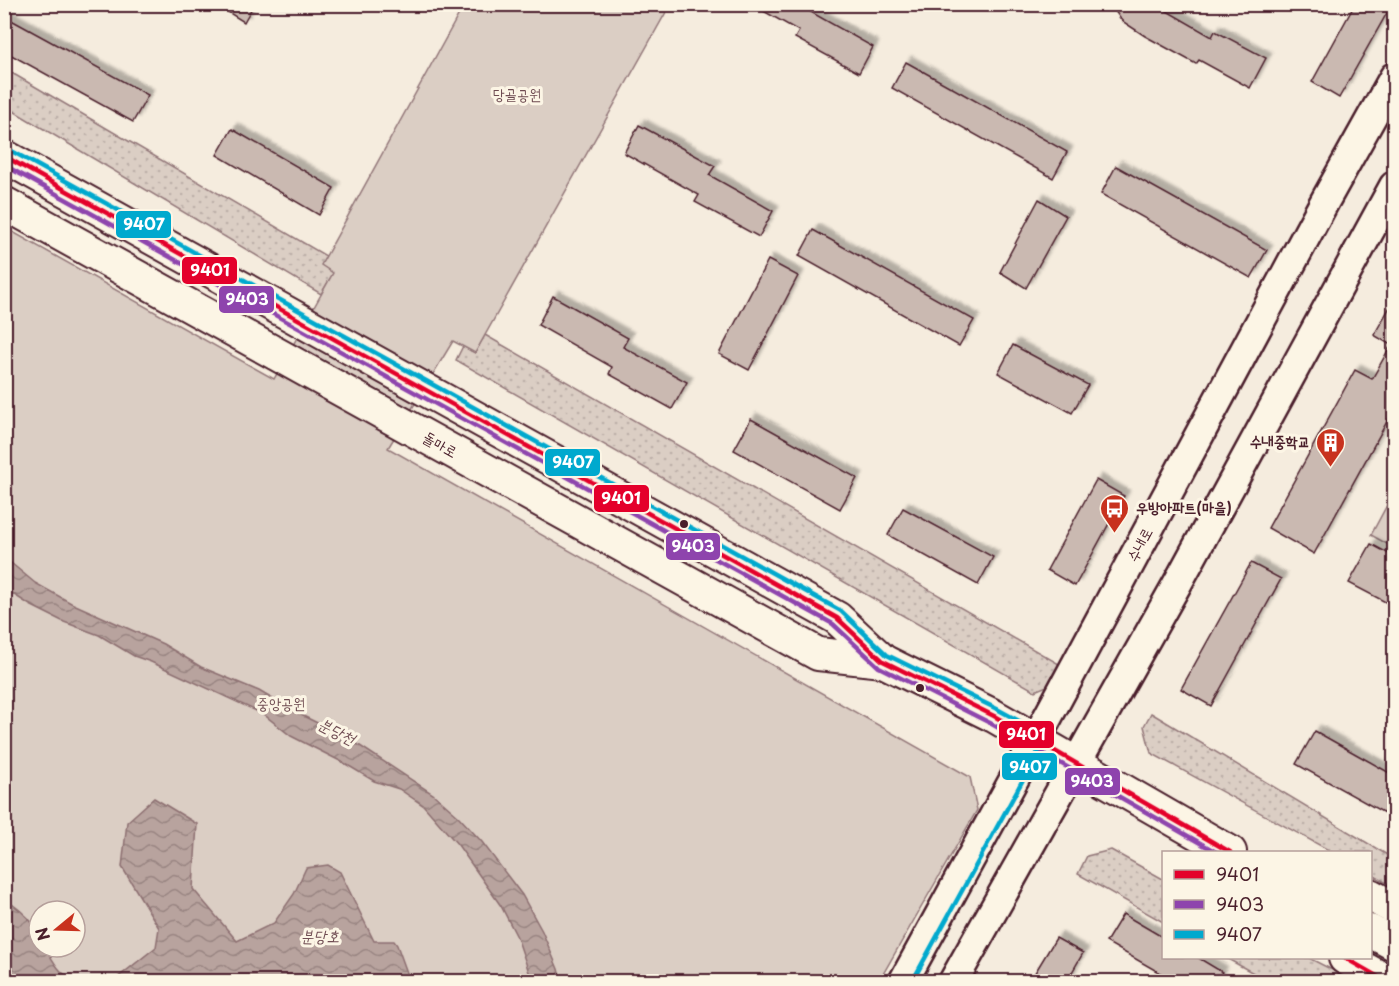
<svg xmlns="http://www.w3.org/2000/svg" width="1399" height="986" font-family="'Playpen Sans','Poor Story',sans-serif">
<defs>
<pattern id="grass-dots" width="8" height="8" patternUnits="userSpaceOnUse" patternTransform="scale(1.5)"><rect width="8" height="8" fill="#dbcec4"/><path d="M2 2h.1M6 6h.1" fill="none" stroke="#bdb0a9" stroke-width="1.8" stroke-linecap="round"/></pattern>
<pattern id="water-waves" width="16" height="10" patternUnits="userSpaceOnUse" patternTransform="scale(1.5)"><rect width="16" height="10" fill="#b8a39e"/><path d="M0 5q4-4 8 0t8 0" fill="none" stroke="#988481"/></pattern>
<filter id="shadow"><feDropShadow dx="5.5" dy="-5.5" stdDeviation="1.5" flood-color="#0004"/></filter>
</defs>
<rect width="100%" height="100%" fill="#f5ecde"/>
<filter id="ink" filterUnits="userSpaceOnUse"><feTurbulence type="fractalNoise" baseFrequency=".0167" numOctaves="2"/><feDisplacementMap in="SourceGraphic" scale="12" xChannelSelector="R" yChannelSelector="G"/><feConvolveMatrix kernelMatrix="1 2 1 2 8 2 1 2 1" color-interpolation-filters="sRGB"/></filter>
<g filter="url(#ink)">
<!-- grass -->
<g fill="url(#grass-dots)" stroke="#927678" stroke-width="1.5">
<polygon points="5,69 326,256 322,265 334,272 321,294 5,106"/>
<polygon points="485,335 1059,664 1047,686 1035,691 456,360 463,346 475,353"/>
<polygon points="1151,713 1394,859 1394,887 1371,874 1370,852 1332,852 1151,753 1144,726"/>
<polygon points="1111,850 1163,879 1163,922 1078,874 1087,856"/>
<polygon points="1226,958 1309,958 1354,981 1268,981"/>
</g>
<!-- green -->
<g fill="#dbcec4" stroke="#927678" stroke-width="1.5" fill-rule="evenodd">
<path d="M 464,5 L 670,5 L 475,353 L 453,341 L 388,448 L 970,777 L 977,810 L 879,981 L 5,981 L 4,227 L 274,379 L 333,273 L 321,265 ZM 39,911 L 75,911 L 75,947 L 39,947 Z"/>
<polygon points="1394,492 1394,548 1371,535"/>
</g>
<!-- water -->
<g fill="url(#water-waves)" stroke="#8c6e70" stroke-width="1.5">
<polygon points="5,558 35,583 71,603 163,644 201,667 259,691 293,711 348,738 433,794 459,817 482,842 522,895 542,931 558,969 561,981 532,981 517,937 501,906 458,845 424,806 399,789 374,781 344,763 291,736 263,714 151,662 134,656 99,635 64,622 30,605 5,589"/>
<polygon points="154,798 197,824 193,889 237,941 274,923 294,894 306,868 328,865 340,872 374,941 394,941 397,945 410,981 100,981 117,978 156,947 159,928 122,867 127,822"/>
<path d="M 12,904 C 22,911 36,924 39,936 C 40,940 39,943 39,947 L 45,947 C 54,962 60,976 77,981 L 42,981 C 24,972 21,982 5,981 L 5,906 Z"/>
</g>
<!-- building -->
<g fill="#cab9b1" stroke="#4a1f2b" stroke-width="1.5" filter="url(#shadow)">
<polygon points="215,4 254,4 244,22"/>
<polygon points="751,4 813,4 809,11 873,47 859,73 795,38 799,31"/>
<polygon points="1110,4 1155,4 1212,37 1215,31 1266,58 1250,88 1199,60 1196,64 1145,36 1122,21"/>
<polygon points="1355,4 1392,4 1339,98 1312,82"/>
<polygon points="4,16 148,95 133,122 4,51"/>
<polygon points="906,62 1067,152 1053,178 892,88"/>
<polygon points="639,125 715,166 709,175 773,211 759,237 695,202 699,195 624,153"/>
<polygon points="232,129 334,188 319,215 217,155"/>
<polygon points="1116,166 1267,250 1251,278 1101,194"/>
<polygon points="1039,199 1066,216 1026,288 1000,272"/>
<polygon points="813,230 974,320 959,346 799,256"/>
<polygon points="768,260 798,276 749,370 719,354"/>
<polygon points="553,296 628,338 623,347 687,382 672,409 609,374 612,367 538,325"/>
<polygon points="1395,298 1395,407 1314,554 1268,528 1355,370 1372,379 1391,345 1374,335"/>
<polygon points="1013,345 1088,385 1072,413 998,373"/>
<polygon points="751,419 857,478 840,509 734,450"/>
<polygon points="1096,480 1124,496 1075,586 1047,570"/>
<polygon points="903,508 993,557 978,585 888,535"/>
<polygon points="1371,544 1395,557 1395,607 1349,583"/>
<polygon points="1251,563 1281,579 1211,706 1181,689"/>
<polygon points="1315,731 1395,776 1395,819 1296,764"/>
<polygon points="1123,914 1164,938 1164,957 1197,957 1222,972 1216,981 1174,981 1106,942"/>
<polygon points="1056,938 1083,953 1067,981 1030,981"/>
</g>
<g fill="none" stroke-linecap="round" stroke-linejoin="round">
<defs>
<g id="secondary">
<polyline points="903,982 1036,739 1326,199 1394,77"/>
<polyline points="953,982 1176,586 1394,186"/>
</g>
<g id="primary">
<polyline points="4,156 837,618 883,661 994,716 1230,852"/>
<polyline points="4,203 818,654 883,661"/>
<polyline points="1370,895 1394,908"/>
<polyline points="1370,931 1394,944"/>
<polyline points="1345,958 1388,982"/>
</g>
</defs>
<!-- secondary casing -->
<use href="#secondary" stroke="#4a1f2b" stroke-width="33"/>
<!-- primary casing -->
<use href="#primary" stroke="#4a1f2b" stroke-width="36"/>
<!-- secondary -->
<use href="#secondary" stroke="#fcf5e5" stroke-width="28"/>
<!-- primary -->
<use href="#primary" stroke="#fcf5e5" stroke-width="32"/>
<defs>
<g id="bus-1">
<polyline points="4,156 837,618 883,661 994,716 1230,852"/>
<polyline points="1345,958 1387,982"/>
</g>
<polyline id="bus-2" points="4,165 833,624 879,667 990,723 1216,852"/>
<polyline id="bus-3" points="8,149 841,611 887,655 997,709 1041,733 1043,738 1043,743 912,982"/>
</defs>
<!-- bus-1 casing -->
<use href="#bus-1" stroke="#fcf5e5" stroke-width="9"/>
<!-- bus-2 casing -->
<use href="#bus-2" stroke="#fcf5e5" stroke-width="9"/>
<!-- bus-3 casing -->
<use href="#bus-3" stroke="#fcf5e5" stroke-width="9"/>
<!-- bus-1 -->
<use href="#bus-1" stroke="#e4002b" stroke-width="4.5"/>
<!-- bus-2 -->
<use href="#bus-2" stroke="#8e44ad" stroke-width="4.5"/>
<!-- bus-3 -->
<use href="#bus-3" stroke="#00a9ce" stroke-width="4.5"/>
</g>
</g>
<!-- icons -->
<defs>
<symbol id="building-pin" viewBox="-11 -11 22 30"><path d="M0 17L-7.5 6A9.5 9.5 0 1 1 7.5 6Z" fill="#c8321e" stroke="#fcf5e5"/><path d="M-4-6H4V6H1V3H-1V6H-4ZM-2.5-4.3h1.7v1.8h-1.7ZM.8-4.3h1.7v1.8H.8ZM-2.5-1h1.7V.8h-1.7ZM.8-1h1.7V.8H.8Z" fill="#fff"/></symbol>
<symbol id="bus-pin" viewBox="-11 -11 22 30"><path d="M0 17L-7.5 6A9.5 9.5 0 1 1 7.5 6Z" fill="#c8321e" stroke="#fcf5e5"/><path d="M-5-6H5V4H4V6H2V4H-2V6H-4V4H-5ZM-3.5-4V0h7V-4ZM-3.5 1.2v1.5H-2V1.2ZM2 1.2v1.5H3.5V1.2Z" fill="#fff"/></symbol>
</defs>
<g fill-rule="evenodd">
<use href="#building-pin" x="1314" y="426" width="33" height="45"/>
<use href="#bus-pin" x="1098" y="492" width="33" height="45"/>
</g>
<!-- markers -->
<g fill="#4a1f2b" stroke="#fcf5e5" stroke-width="2">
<circle cx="684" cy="524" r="5"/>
<circle cx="920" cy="688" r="5"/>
</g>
<g text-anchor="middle" stroke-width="6" stroke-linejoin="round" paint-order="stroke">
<!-- park labels -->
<g font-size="15" fill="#6e4b51" stroke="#fcf5e5">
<text x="517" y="100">당골공원</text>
<text x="281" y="709">중앙공원</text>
</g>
<!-- poi labels -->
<g font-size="15" font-weight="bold" fill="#4a1f2b" stroke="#fcf5e5" text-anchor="end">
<text x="1310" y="447">수내중학교</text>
<text x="1136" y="513" text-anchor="start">우방아파트(마을)</text>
</g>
<!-- street labels -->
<g font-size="15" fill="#4a1f2b" stroke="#fcf5e5">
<text transform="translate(440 445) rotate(29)" y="5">돌마로</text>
<text transform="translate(1140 545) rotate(-62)" y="5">수내로</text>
</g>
<!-- water labels -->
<g font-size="16" font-style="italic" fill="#704d53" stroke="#fcf5e5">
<text transform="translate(337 731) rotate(27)" y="6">분당천</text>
<text x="320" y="942">분당호</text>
</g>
</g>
<g stroke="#fcf5e5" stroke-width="2">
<rect x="115" y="210" width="57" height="29" rx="6" fill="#00a9ce"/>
<rect x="181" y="256" width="57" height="29" rx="6" fill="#e4002b"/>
<rect x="218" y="285" width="57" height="29" rx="6" fill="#8e44ad"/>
<rect x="544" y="448" width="57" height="29" rx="6" fill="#00a9ce"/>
<rect x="593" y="484" width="57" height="29" rx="6" fill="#e4002b"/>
<rect x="665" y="532" width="56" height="29" rx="6" fill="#8e44ad"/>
<rect x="998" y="720" width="57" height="29" rx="6" fill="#e4002b"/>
<rect x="1001" y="752" width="57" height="29" rx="6" fill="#00a9ce"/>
<rect x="1064" y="767" width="57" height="29" rx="6" fill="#8e44ad"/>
</g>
<g font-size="16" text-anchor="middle" font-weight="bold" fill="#fff">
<text x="144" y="230">9407</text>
<text x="210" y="276">9401</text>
<text x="247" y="305">9403</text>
<text x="573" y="468">9407</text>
<text x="621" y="504">9401</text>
<text x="693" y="552">9403</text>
<text x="1026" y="740">9401</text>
<text x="1030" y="773">9407</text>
<text x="1092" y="787">9403</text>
</g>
<!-- margin -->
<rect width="1399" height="986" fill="none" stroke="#fcf5e5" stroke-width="24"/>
<rect x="12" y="12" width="1375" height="962" fill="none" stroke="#4a1f2b" stroke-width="2" filter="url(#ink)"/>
<!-- legend -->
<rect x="1162" y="851" width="210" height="108" fill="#fcf5e5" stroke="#b59f9b" stroke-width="1.5"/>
<rect x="1174" y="870" width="30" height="9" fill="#e4002b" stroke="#b59f9b" stroke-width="1.5"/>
<text x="1216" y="881" font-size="18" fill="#4a1f2b">9401</text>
<rect x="1174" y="900" width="30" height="9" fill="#8e44ad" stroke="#b59f9b" stroke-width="1.5"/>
<text x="1216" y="911" font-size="18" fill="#4a1f2b">9403</text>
<rect x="1174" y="930" width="30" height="9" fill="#00a9ce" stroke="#b59f9b" stroke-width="1.5"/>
<text x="1216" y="941" font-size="18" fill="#4a1f2b">9407</text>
<!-- north arrow -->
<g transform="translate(57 929) rotate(251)"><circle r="28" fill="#fcf5e5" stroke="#b59f9b" stroke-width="1.5"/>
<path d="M0-4.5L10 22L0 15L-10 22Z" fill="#c8321e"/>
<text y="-9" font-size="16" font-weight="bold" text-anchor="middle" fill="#4a1f2b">N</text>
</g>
</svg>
